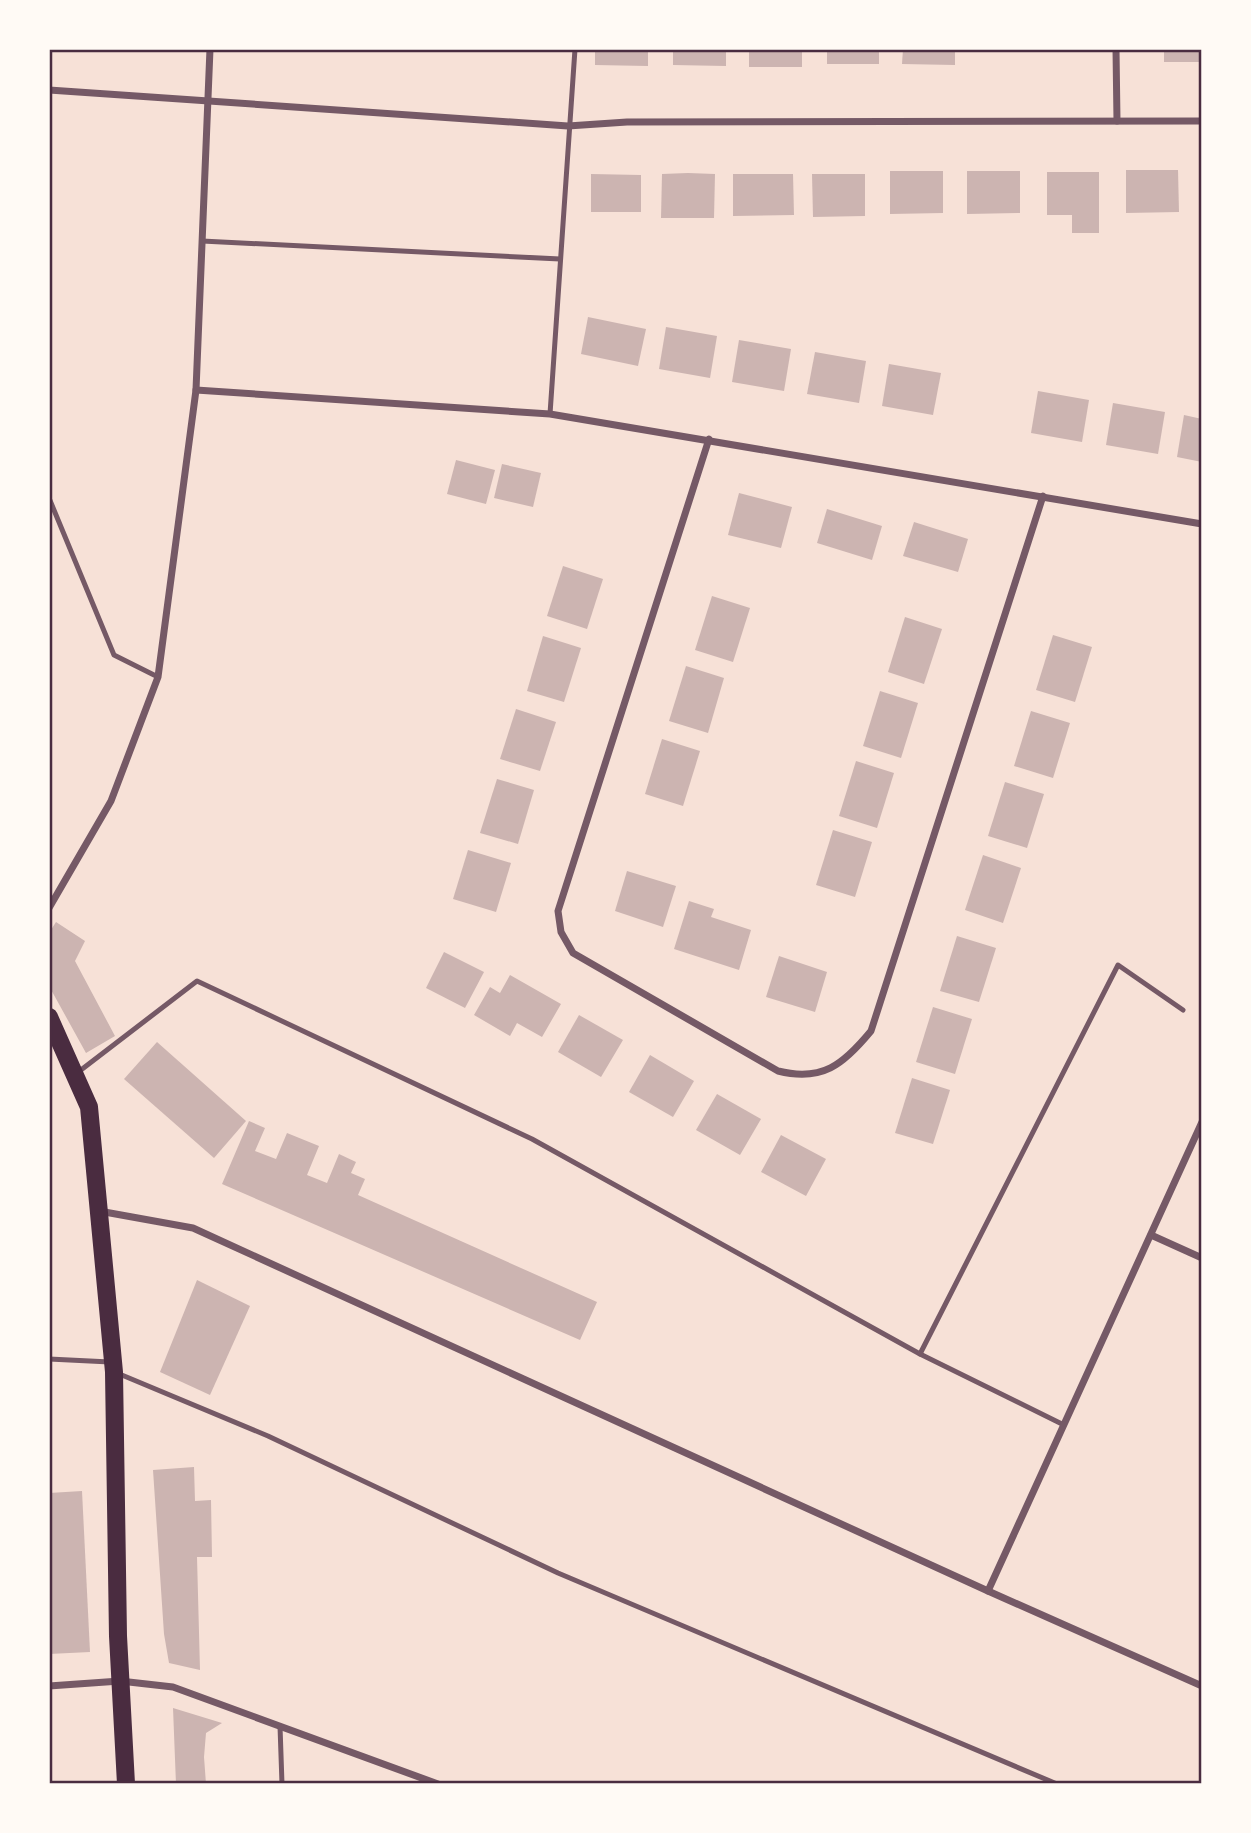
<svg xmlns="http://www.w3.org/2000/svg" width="1251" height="1833" font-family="'Sofia Sans Condensed',sans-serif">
<rect width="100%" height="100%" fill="#f7e1d7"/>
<!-- building -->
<g fill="#ccb4b1">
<polygon points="595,49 648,49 648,66 595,65"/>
<polygon points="673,49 726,49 726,66 673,65"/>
<rect x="749" y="49" width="53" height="18"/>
<rect x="827" y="49" width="52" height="15"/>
<polygon points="903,49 955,49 955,65 902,64"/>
<rect x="1164" y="49" width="38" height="13"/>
<polygon points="1126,170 1178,170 1179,212 1126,213"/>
<polygon points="890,171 943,171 943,213 890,214"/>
<polygon points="967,171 1020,171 1020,213 967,214"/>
<polygon points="1047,172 1099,172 1099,233 1072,233 1072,215 1047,215"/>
<polygon points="688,173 715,174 714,218 661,218 662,174"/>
<polygon points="591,174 641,175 641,212 591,212"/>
<polygon points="733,174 793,174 794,215 733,216"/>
<polygon points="812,174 865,174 865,216 813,217"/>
<polygon points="588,317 646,329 638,366 581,354"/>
<polygon points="666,327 717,336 710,378 659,369"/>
<polygon points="739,340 791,349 784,391 732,382"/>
<polygon points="815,352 866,361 859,403 807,394"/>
<polygon points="889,364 941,373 933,415 882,406"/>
<polygon points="1038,391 1089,400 1082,442 1031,433"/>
<polygon points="1113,403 1165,412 1158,454 1106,445"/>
<polygon points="1184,415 1202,419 1202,462 1177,457"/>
<polygon points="456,460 495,470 486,504 447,494"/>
<polygon points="502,464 541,473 533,507 494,498"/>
<polygon points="739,493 792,507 781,548 728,535"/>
<polygon points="827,509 882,526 872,560 817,543"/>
<polygon points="914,522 968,539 958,572 903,556"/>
<polygon points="563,566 603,579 587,629 547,616"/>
<polygon points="712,596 750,608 733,662 695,650"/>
<polygon points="905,617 942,629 924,684 888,672"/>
<polygon points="1053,635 1092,647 1075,702 1036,690"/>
<polygon points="543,636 581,648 564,702 527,691"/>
<polygon points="686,666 724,678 708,733 669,721"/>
<polygon points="880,691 918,703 901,758 863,746"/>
<polygon points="516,709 556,722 540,771 500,759"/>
<polygon points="1031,711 1070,723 1053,778 1014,766"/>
<polygon points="662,739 700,751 683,806 645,794"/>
<polygon points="856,761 894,773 877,828 839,816"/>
<polygon points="497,779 534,790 518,844 480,833"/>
<polygon points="1005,782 1044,794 1027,848 988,836"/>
<polygon points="833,830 872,842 855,897 816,885"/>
<polygon points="468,850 511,863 496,912 453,899"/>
<polygon points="983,855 1021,868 1003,923 965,910"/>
<polygon points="627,871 676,886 663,927 615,911"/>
<polygon points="689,901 714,909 711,917 751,930 739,970 674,949"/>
<polygon points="56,922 85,941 75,961 115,1036 86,1053 49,986 49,933"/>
<polygon points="957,936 996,948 979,1002 940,991"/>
<polygon points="444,952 484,972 465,1008 426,988"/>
<polygon points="779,956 827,972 815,1012 766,997"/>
<polygon points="510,975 561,1004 542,1037 517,1023 510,1036 474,1015 490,987 500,993"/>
<polygon points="933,1007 972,1019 955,1074 916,1062"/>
<polygon points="579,1015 623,1040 601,1077 558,1052"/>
<polygon points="157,1042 246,1121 214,1158 124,1079"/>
<polygon points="650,1055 694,1081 673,1117 629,1092"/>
<polygon points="912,1078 950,1090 933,1144 895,1133"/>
<polygon points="717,1094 761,1119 740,1155 696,1130"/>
<polygon points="249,1121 265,1128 255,1151 276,1159 287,1133 319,1146 307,1175 327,1183 339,1154 356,1162 351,1173 365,1179 358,1195 597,1302 580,1340 222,1184"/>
<polygon points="781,1135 826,1159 806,1196 761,1172"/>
<polygon points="197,1280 250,1306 210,1395 160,1372"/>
<polygon points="194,1467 195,1501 211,1500 212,1557 197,1557 200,1670 169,1663 164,1634 153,1470"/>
<polygon points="82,1491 90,1652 49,1654 49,1493"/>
<polygon points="173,1708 222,1723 206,1733 204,1757 206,1784 176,1784"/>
</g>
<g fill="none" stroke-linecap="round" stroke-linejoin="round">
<!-- service -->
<g stroke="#755966" stroke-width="5">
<polyline points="202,241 560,259"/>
<polyline points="550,414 575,49"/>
<polyline points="49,498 114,655 158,677"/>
<polyline points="77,1073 197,981 532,1139 920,1354 1118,965 1183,1010"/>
<polyline points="920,1354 1064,1425"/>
<polyline points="49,1359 110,1362"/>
<polyline points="117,1373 268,1436 558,1573 1057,1784"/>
<polyline points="280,1726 282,1784"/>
</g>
<!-- minor -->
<g stroke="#755966" stroke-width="7">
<polyline points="1116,49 1117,121"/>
<polyline points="49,90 568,126 627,122 1202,121"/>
<polyline points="196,390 550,414 1202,524"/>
<path d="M 709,439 L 558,911 L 561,932 L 573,953 L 778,1071 C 822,1082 843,1065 871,1031 L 1043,496"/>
<polyline points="49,908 111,801 158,677 196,390 210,49"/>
<polyline points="99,1211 193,1228 988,1591 1202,1686"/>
<polyline points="1151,1235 1202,1258"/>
<polyline points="988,1591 1202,1122"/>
<polyline points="49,1686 120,1681 173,1687 438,1784"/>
</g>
<!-- primary -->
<polyline stroke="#4a2c40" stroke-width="18" points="49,1017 89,1107 114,1372 118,1636 126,1784"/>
</g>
<!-- border -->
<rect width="1251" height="1833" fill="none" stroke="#fffaf5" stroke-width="102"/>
<rect x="51" y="51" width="1149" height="1731" fill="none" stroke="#4a2c40" stroke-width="2.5"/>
</svg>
